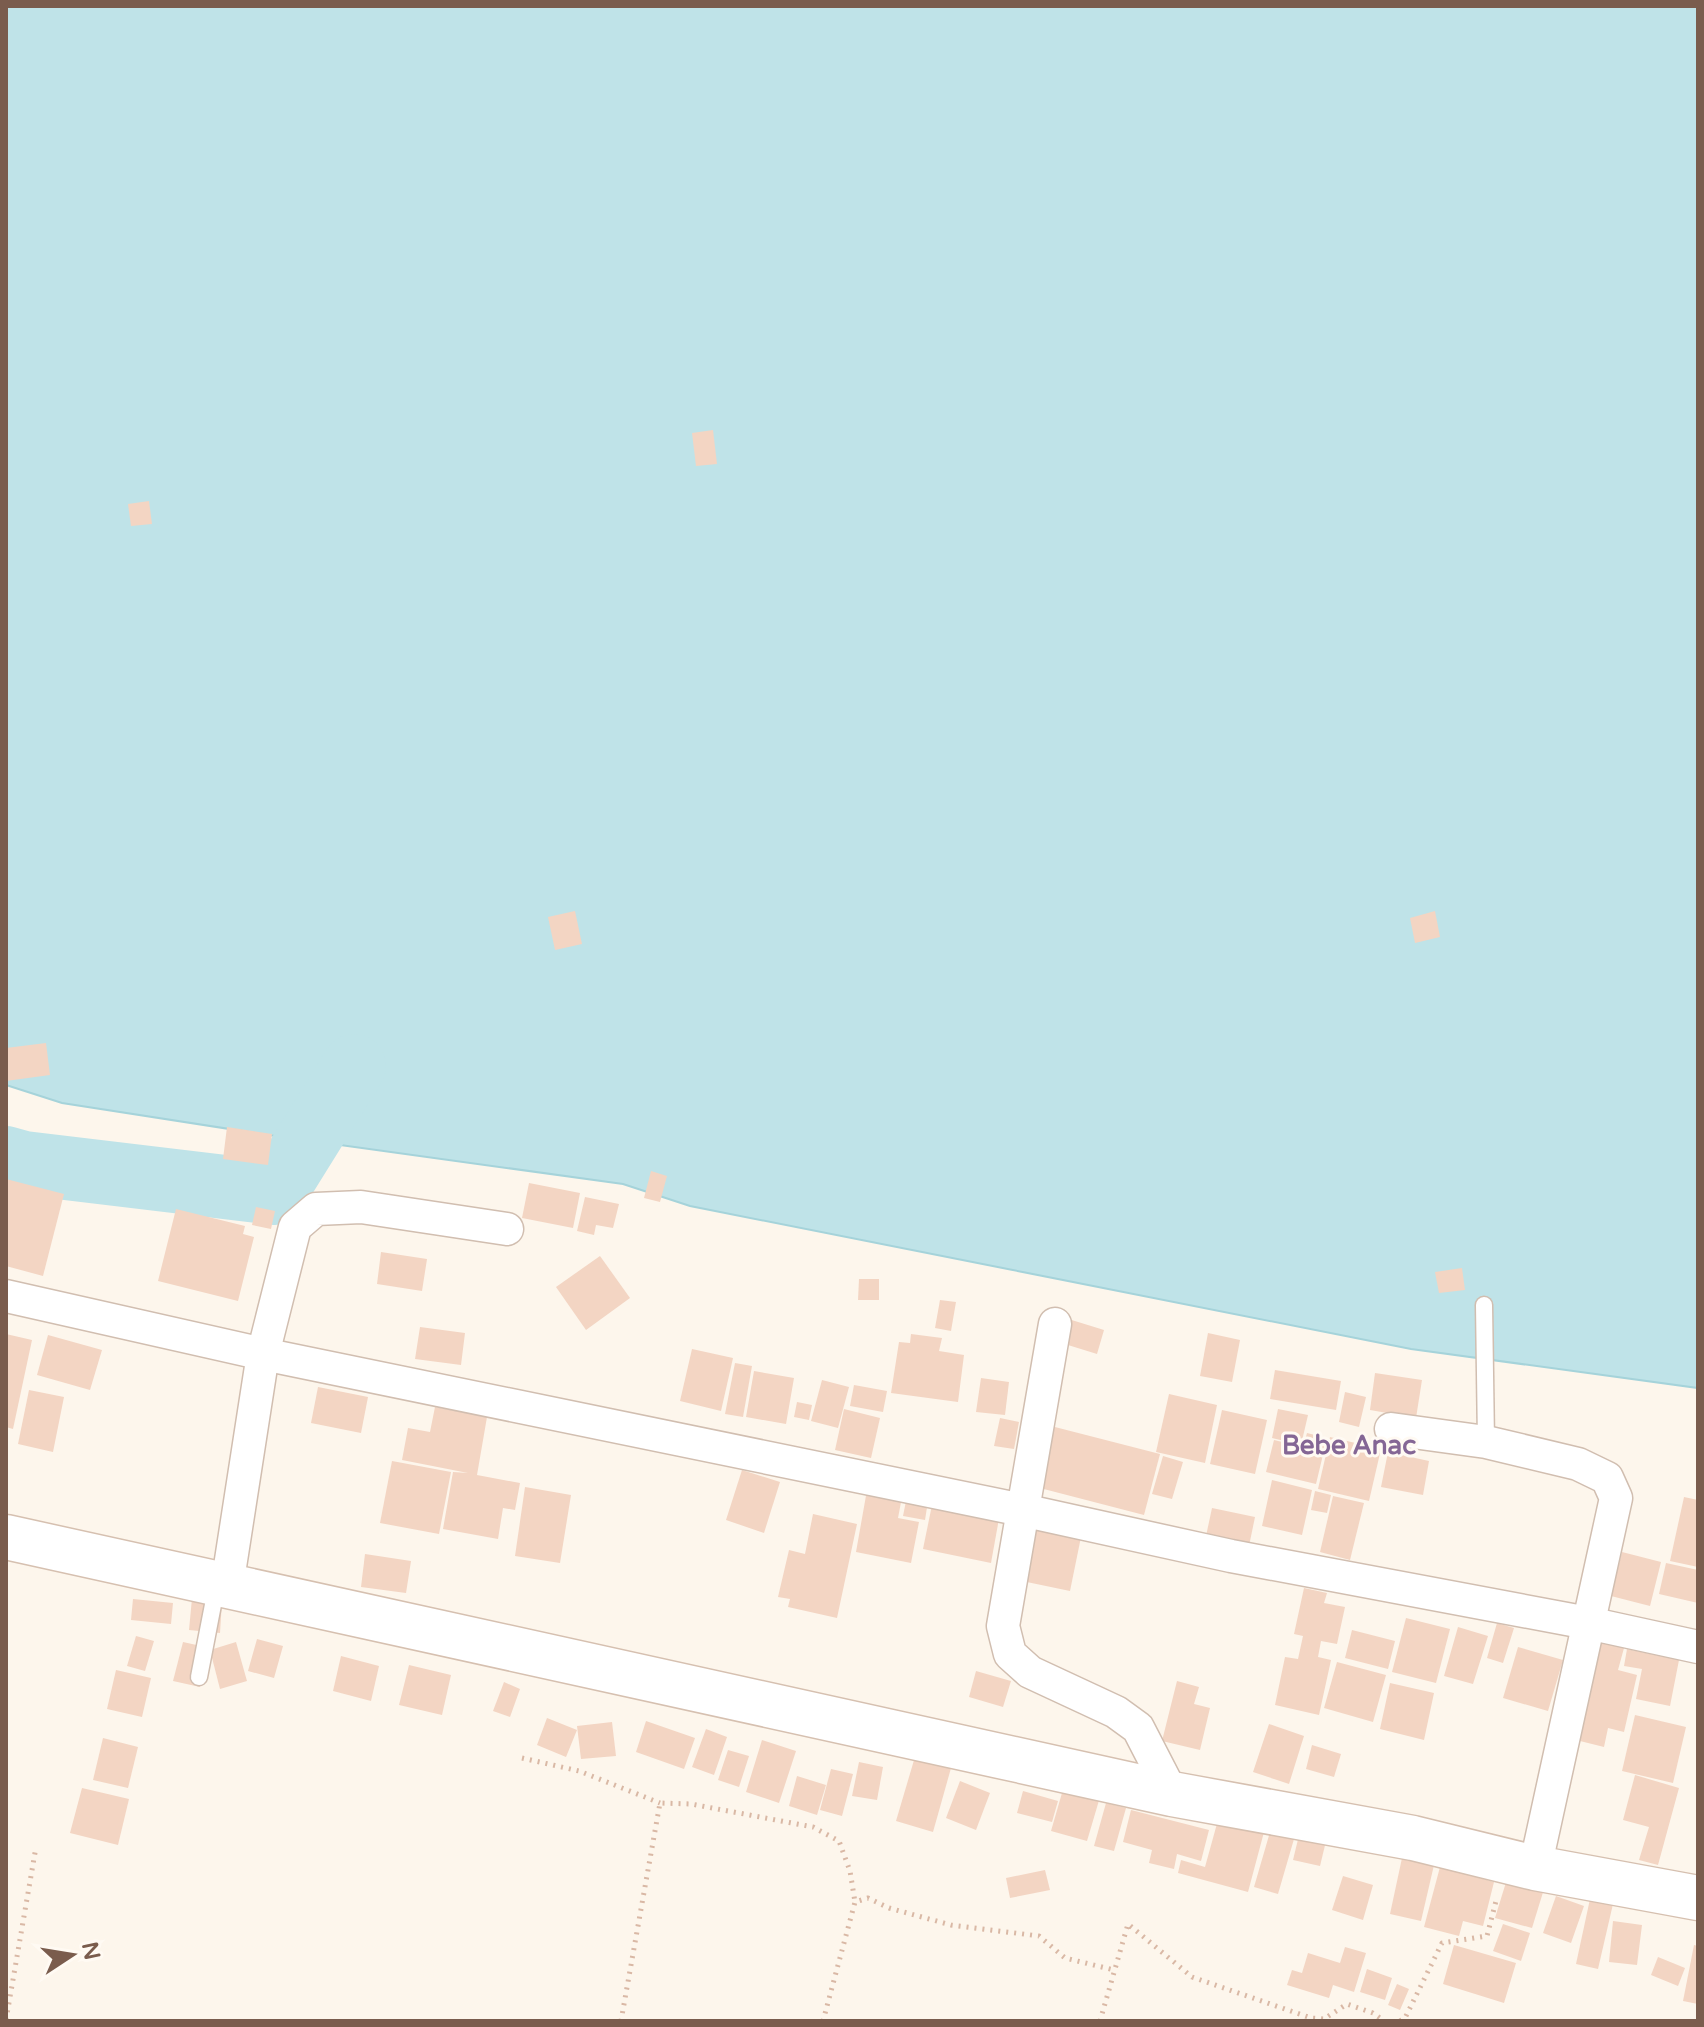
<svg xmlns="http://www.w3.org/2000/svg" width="1704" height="2027" font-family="'Varela Round',sans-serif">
<rect width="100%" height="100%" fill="#fdf6ec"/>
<!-- water -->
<polygon fill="#bfe3e8" stroke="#a5d3da" stroke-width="2" points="6,6 1698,6 1698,1388 1411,1349 690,1206 623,1184 268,1135 62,1103 6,1085"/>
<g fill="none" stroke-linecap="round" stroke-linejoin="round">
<!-- river -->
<polyline stroke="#bfe3e8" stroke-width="64" points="6,1158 24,1163 275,1193 354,1066"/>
</g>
<!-- building -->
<g fill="#f3d5c3">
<polygon points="713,430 717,464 696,466 692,433"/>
<polygon points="149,501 152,524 131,526 128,504"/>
<polygon points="575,911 582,944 555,950 548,917"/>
<polygon points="1435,911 1440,937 1415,943 1410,918"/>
<polygon points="46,1043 50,1075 6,1081 6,1048"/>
<polygon points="227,1127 272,1134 268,1165 223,1159"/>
<polygon points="651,1171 667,1176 660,1202 644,1198"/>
<polygon points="6,1179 64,1194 43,1276 6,1266"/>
<polygon points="529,1183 580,1193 573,1228 522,1218"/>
<polygon points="585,1197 619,1204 613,1228 596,1225 594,1235 577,1231"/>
<polygon points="256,1207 275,1211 271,1229 252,1225"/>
<polygon points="176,1209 245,1226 243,1234 254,1237 238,1301 158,1281"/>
<polygon points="381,1252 427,1259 422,1291 377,1284"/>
<polygon points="600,1256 630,1298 586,1330 556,1287"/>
<polygon points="1462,1268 1465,1290 1439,1293 1435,1272"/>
<polygon points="859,1279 879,1279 879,1300 858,1300"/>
<polygon points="940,1300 956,1302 951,1331 935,1328"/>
<polygon points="1062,1317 1104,1330 1097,1354 1055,1341"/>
<polygon points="420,1327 465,1333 461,1365 415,1359"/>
<polygon points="1208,1333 1240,1340 1232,1382 1200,1376"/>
<polygon points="6,1334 32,1340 13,1429 6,1427"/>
<polygon points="911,1334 942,1338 939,1351 964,1355 958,1402 891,1393 899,1342 910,1343"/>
<polygon points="48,1335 102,1350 90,1390 37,1375"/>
<polygon points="692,1349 733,1358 721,1411 680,1401"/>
<polygon points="735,1363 752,1366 743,1417 725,1414"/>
<polygon points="1275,1370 1341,1381 1336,1410 1270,1399"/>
<polygon points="754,1371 794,1378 786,1424 746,1417"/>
<polygon points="1375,1373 1422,1380 1416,1418 1370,1410"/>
<polygon points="981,1378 1009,1382 1005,1415 976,1412"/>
<polygon points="822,1380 849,1387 838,1428 811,1421"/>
<polygon points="854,1385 887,1391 883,1412 850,1406"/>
<polygon points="318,1387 368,1397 361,1433 311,1423"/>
<polygon points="29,1390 64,1397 53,1452 18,1444"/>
<polygon points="1345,1392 1366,1397 1359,1427 1339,1422"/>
<polygon points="1169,1394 1217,1405 1205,1463 1156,1452"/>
<polygon points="797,1402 812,1405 809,1420 794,1417"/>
<polygon points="435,1407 487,1417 477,1475 520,1483 515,1510 503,1508 498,1539 443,1529 453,1472 468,1473 402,1460 408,1428 430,1432"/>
<polygon points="844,1409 880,1418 871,1458 835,1450"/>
<polygon points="1278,1409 1308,1415 1301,1445 1272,1438"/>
<polygon points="1222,1410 1267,1420 1255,1474 1210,1464"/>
<polygon points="1000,1418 1019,1422 1014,1449 994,1446"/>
<polygon points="1051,1426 1160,1454 1144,1515 1036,1487"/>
<polygon points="1307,1433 1327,1438 1316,1484 1266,1472 1274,1440 1303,1447"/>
<polygon points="1330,1437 1381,1449 1369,1501 1318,1489"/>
<polygon points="1388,1452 1429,1461 1423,1495 1381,1487"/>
<polygon points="1163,1456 1183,1462 1172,1499 1152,1494"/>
<polygon points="392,1461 451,1472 439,1534 380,1523"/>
<polygon points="742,1470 780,1482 764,1533 726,1520"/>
<polygon points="1272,1480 1312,1490 1302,1535 1262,1526"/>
<polygon points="525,1487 571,1495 560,1563 515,1556"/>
<polygon points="867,1490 902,1497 898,1518 919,1522 911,1563 856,1552"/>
<polygon points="1315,1491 1331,1495 1327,1513 1311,1510"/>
<polygon points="907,1496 928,1501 925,1520 903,1516"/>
<polygon points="1333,1496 1364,1503 1350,1560 1320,1552"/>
<polygon points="1684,1497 1698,1500 1698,1567 1670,1561"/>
<polygon points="933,1500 1000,1513 991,1563 923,1549"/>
<polygon points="1212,1508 1255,1517 1249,1546 1206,1536"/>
<polygon points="813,1514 857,1524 837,1618 788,1607 790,1599 778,1597 789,1550 805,1554"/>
<polygon points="1033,1527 1081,1537 1070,1591 1022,1581"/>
<polygon points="1622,1552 1661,1562 1650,1606 1611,1596"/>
<polygon points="365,1554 411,1561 406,1593 361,1587"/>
<polygon points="1666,1563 1698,1570 1698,1603 1659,1594"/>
<polygon points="1304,1588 1327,1593 1324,1603 1345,1607 1337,1644 1321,1641 1318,1657 1331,1660 1319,1715 1275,1705 1285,1657 1298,1659 1303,1636 1294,1634"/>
<polygon points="192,1598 222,1601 220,1633 189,1630"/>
<polygon points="133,1599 173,1603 171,1624 131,1620"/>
<polygon points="1406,1618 1450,1629 1436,1683 1392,1672"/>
<polygon points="1497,1623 1514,1628 1503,1663 1487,1658"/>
<polygon points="1458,1627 1488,1636 1473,1684 1444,1676"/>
<polygon points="1352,1630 1395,1641 1388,1669 1345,1658"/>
<polygon points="136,1636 154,1641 145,1671 127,1666"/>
<polygon points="257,1639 283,1646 274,1678 248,1671"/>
<polygon points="1593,1639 1624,1648 1618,1670 1637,1675 1624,1732 1608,1728 1604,1747 1568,1738"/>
<polygon points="183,1642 210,1648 200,1687 173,1681"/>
<polygon points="236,1642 247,1681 220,1689 210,1650"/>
<polygon points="1518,1647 1563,1660 1548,1711 1503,1698"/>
<polygon points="1627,1649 1679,1660 1670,1706 1636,1699 1642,1669 1624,1666"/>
<polygon points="341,1656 379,1666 371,1701 333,1691"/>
<polygon points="1337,1662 1386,1675 1373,1722 1324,1708"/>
<polygon points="409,1665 451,1675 442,1715 399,1705"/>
<polygon points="116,1670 151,1678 142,1717 107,1709"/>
<polygon points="976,1671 1011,1681 1003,1707 969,1697"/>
<polygon points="1177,1681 1199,1687 1194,1704 1210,1708 1200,1750 1162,1741"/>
<polygon points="504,1682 520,1689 510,1717 493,1711"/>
<polygon points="1390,1683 1434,1693 1424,1740 1380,1729"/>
<polygon points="1635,1715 1686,1727 1673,1783 1622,1771"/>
<polygon points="547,1718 577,1730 566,1757 537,1745"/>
<polygon points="646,1721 695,1738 684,1769 636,1752"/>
<polygon points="612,1722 616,1756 581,1759 577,1726"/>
<polygon points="1269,1724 1304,1736 1289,1784 1253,1772"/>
<polygon points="706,1729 727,1737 714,1775 692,1767"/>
<polygon points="103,1738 138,1747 128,1788 93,1780"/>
<polygon points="762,1740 796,1751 779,1803 746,1792"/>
<polygon points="1312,1745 1341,1754 1334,1777 1306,1769"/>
<polygon points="728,1750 749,1756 739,1787 718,1780"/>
<polygon points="917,1750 953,1761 933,1832 896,1821"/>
<polygon points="859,1762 883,1767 877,1800 852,1796"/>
<polygon points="831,1769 853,1774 842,1816 820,1810"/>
<polygon points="1635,1775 1679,1788 1658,1865 1639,1860 1649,1827 1623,1820"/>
<polygon points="797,1776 826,1785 817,1815 789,1806"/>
<polygon points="960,1781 990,1793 976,1830 946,1818"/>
<polygon points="1064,1786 1100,1797 1087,1841 1051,1831"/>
<polygon points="82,1788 129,1799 118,1845 70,1833"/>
<polygon points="1023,1791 1058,1801 1052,1822 1017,1813"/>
<polygon points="1106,1803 1126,1808 1114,1851 1094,1846"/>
<polygon points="1131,1810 1209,1830 1201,1861 1177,1854 1174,1869 1149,1863 1152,1850 1123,1842"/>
<polygon points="1218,1820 1264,1832 1248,1892 1178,1873 1181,1860 1205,1867"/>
<polygon points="1300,1831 1327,1837 1320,1866 1293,1860"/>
<polygon points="1270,1832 1294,1839 1278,1894 1254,1887"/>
<polygon points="1402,1858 1434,1865 1421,1921 1390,1914"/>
<polygon points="1440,1867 1494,1882 1483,1926 1463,1921 1459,1936 1424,1927"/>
<polygon points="1045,1870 1050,1890 1010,1898 1006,1878"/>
<polygon points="1343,1876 1373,1885 1363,1920 1332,1910"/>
<polygon points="1507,1879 1544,1889 1532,1928 1495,1918"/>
<polygon points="1556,1896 1584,1906 1571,1943 1543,1933"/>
<polygon points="1590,1899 1613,1904 1598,1969 1576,1964"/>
<polygon points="1613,1921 1642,1925 1637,1965 1609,1962"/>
<polygon points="1503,1924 1530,1933 1521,1961 1493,1951"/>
<polygon points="1454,1945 1516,1963 1504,2003 1443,1984"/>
<polygon points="1694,1945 1698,1946 1698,2004 1683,2001"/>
<polygon points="1345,1947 1366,1953 1354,1992 1333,1985 1329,1998 1287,1985 1292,1970 1302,1973 1308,1953 1340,1963"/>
<polygon points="1658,1957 1685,1968 1678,1986 1651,1975"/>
<polygon points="1367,1969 1392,1978 1385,2000 1360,1992"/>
<polygon points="1397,1984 1409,1989 1400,2010 1388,2005"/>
</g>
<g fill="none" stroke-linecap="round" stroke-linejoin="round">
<defs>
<g id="lane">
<polyline points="1484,1305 1486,1442"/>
<polyline points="199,1677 217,1584"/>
</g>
<g id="street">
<polyline points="6,1296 263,1354 1022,1510 1231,1556 1588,1623 1698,1647"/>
<polyline points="1055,1324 1003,1626 1010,1654 1030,1672 1116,1712 1138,1728 1172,1794"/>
<polyline points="1391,1429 1486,1442 1578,1464 1607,1478 1616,1498 1535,1868"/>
<polyline points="227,1586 263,1354 295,1227 316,1209 361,1207 507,1229"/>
</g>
<polyline id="secondary" points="6,1537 1172,1794 1413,1838 1535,1868 1698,1898"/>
</defs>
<!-- lane casing -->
<use href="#lane" stroke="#d1beb0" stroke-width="19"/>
<!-- street casing -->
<use href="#street" stroke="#d1beb0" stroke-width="35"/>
<!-- secondary casing -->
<use href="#secondary" stroke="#d6c0b0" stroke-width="47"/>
<!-- path -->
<g stroke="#d9b8a5" stroke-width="5" stroke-dasharray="2 6" stroke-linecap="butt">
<polyline points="522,1758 579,1771 660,1803"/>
<polyline points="6,2020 36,1847"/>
<polyline points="621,2021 660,1803 691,1804 813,1827 839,1841 850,1871 855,1902"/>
<polyline points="823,2021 855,1902 868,1898 889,1908 951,1925 1039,1936 1065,1958 1114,1970"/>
<polyline points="1100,2021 1128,1924 1192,1977 1311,2018 1324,2019 1347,2004 1373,2013 1384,2021"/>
<polyline points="1400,2021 1405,2018 1442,1943 1487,1936 1497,1897"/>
</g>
<!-- lane -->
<use href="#lane" stroke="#fff" stroke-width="16"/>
<!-- street -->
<use href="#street" stroke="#fff" stroke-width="32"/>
<!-- secondary -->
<use href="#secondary" stroke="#fff" stroke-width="44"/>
</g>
<g text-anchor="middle" stroke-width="6" stroke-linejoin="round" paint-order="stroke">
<!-- quarter labels -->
<g font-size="26" font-weight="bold" fill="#846695" stroke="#fffaf3">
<text x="1349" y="1454">Bebe Anac</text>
</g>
</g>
<!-- border -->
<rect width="1704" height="2027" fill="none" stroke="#7a5c4d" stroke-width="16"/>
<!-- north arrow -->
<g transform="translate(72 1955) rotate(78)" stroke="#fffaf3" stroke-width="6" paint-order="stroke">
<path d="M0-6L14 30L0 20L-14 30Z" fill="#7a5c4d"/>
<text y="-12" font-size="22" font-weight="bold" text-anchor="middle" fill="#7a5c4d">N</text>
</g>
</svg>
